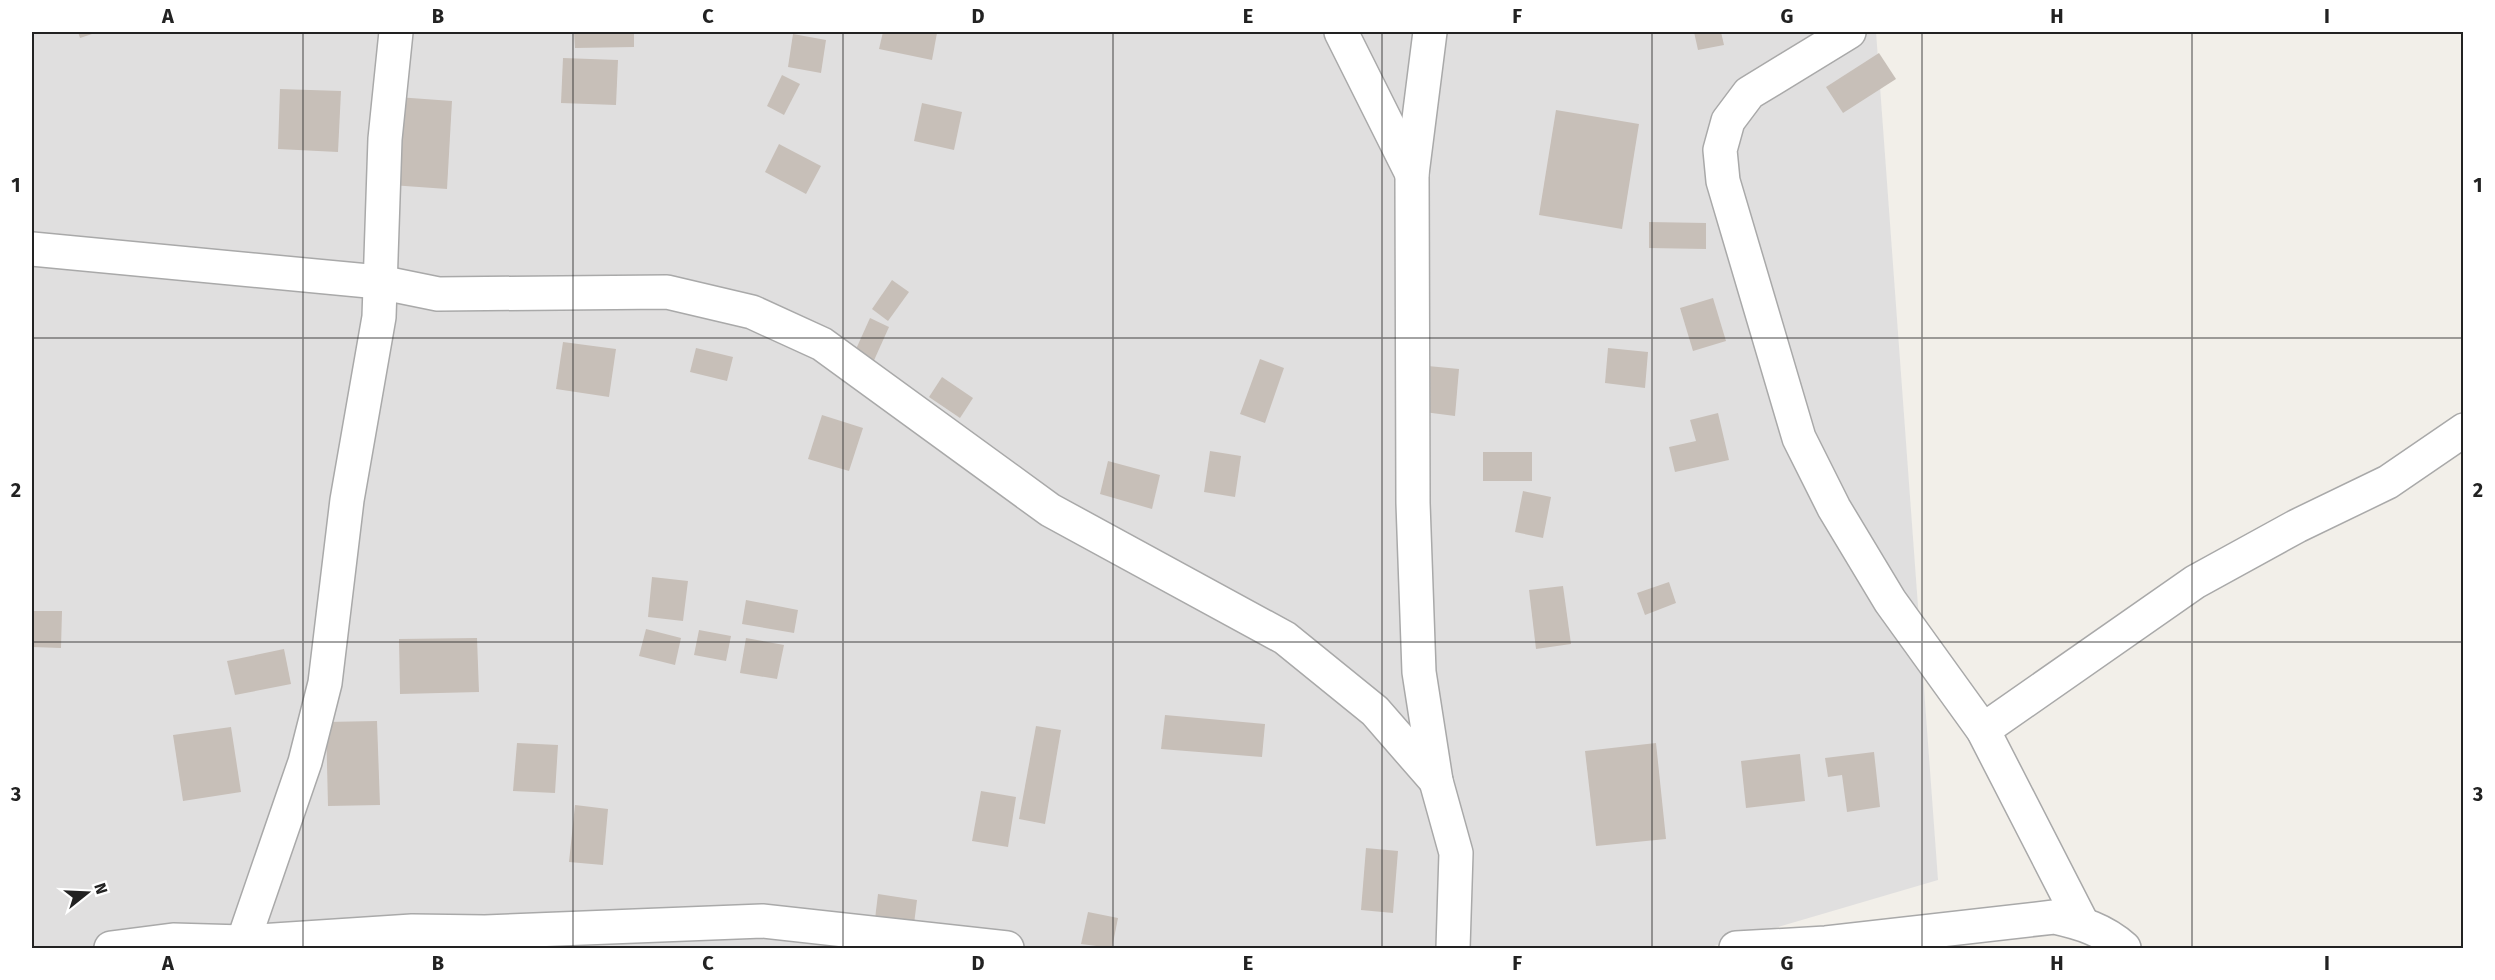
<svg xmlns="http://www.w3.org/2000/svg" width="2495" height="980" font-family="'Fira Sans',sans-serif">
<rect width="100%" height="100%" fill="#f2efe9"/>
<!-- residential -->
<polygon fill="#e0dfdf" points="32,32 1876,32 1938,880 1707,948 32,948"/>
<!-- building -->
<g fill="#c7bfb8">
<polygon points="78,32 98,32 80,38"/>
<polygon points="574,32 634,32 634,47 575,48"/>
<polygon points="883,32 937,33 932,60 879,49"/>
<polygon points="1694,32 1721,32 1724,45 1698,50"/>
<polygon points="793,34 826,40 821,73 788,67"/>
<polygon points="1879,53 1896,79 1843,113 1826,87"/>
<polygon points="563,58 618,60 616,105 561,103"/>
<polygon points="782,75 800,84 784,115 767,106"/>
<polygon points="280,89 341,91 338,152 278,149"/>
<polygon points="397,97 452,101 447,189 391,185"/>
<polygon points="922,103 962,112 954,150 914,141"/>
<polygon points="1556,110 1639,124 1622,229 1539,215"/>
<polygon points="779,144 821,166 806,194 765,172"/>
<polygon points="1649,222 1706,223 1706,249 1649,248"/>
<polygon points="892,280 909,292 888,321 872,309"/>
<polygon points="1713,298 1726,341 1693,351 1680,308"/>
<polygon points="870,318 889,327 871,367 852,358"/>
<polygon points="563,342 616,349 609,397 556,389"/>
<polygon points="696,348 733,357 727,381 690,372"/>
<polygon points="1608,348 1648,352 1645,388 1605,383"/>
<polygon points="1260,359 1284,368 1265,423 1240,414"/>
<polygon points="1428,366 1459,369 1455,416 1424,412"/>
<polygon points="942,377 973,398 960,418 929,397"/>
<polygon points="1718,413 1729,460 1675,472 1669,447 1696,441 1690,420"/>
<polygon points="822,415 863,428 849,471 808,459"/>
<polygon points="1210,451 1241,456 1235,497 1204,492"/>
<rect x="1483" y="452" width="49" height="29"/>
<polygon points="1108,461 1160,475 1152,509 1100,494"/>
<polygon points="1523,491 1551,497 1543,538 1515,532"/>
<polygon points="652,577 688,581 683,621 648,617"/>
<polygon points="1669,582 1676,603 1645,615 1637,593"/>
<polygon points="1563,586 1571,644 1536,649 1529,590"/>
<polygon points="746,600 798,610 794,633 742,624"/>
<polygon points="32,611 62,611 61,648 32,647"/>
<polygon points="646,629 681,638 675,665 639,656"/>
<polygon points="699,630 731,636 726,661 694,655"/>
<polygon points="477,638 479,692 400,694 399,639"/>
<polygon points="746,638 784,645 777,679 740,673"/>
<polygon points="284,649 291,684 235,695 227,661"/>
<polygon points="1165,715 1265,724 1262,757 1161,749"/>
<polygon points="377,721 380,805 328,806 326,722"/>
<polygon points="1036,726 1061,730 1045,824 1019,819"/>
<polygon points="231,727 241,792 183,801 173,735"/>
<polygon points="517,743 558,745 555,793 513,791"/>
<polygon points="1656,743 1666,839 1596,846 1585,751"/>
<polygon points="1874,752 1880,807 1847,812 1842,775 1828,777 1825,758"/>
<polygon points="1800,754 1805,801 1746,808 1741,761"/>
<polygon points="981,791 1016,797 1008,847 972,841"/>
<polygon points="575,805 608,809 603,865 569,862"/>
<polygon points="1366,848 1398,851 1393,913 1361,910"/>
<polygon points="878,894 917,900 914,924 875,919"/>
<polygon points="1088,912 1118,918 1112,948 1081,944"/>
</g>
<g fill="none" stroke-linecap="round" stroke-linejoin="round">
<defs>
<g id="street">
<polyline points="1341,32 1412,174"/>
<polyline points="1430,32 1412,174 1413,503 1419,672 1436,781 1456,853 1453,948"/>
<polyline points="1849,32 1749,93 1728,121 1720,150 1723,181 1799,438 1834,508 1890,601 1983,730 2082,923"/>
<polyline points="32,249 379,282 438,294 667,292 752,312 822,344 1050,510 1285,638 1375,711 1436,781"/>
<polyline points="1983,730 2195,582 2297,526 2388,482 2464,430"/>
<polyline points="243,942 305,762 325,683 347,500 379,317 385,139 396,32"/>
<polyline points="111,948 173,940 243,942 412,931 485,932 762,921 1007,948"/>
<path d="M 1736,948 L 1826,943 L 2054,917 C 2081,923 2104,930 2124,948"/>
</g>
</defs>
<!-- street casing -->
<use href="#street" stroke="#a9a9a9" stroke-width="36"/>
<!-- street -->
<use href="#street" stroke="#fff" stroke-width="33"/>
</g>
<!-- grid -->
<path fill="none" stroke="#222" stroke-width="1.5" stroke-opacity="0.55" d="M 303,32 L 303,948M 573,32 L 573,948M 843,32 L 843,948M 1113,32 L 1113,948M 1382,32 L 1382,948M 1652,32 L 1652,948M 1922,32 L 1922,948M 2192,32 L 2192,948M 32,338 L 2464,338M 32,642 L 2464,642"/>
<!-- border -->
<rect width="2495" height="980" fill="none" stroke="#ffffff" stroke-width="66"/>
<!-- north arrow -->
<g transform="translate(87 893) rotate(72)" stroke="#ffffff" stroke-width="4.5" paint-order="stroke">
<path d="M0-4.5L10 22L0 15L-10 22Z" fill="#222222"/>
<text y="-9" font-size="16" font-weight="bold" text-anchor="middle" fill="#222222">N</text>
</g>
<rect x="33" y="33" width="2429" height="914" fill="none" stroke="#222" stroke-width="2"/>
<g font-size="20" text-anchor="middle" font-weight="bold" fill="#222">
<text x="168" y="23">A</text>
<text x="438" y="23">B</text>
<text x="708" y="23">C</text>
<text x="978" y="23">D</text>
<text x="1248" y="23">E</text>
<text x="1517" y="23">F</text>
<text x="1787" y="23">G</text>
<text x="2057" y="23">H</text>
<text x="2327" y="23">I</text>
<text x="16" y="192">1</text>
<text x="2478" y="192">1</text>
<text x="16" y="497">2</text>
<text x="2478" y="497">2</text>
<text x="16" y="801">3</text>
<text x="2478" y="801">3</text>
<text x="168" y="970">A</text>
<text x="438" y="970">B</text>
<text x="708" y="970">C</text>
<text x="978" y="970">D</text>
<text x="1248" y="970">E</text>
<text x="1517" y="970">F</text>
<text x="1787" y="970">G</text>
<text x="2057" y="970">H</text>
<text x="2327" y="970">I</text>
</g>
</svg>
